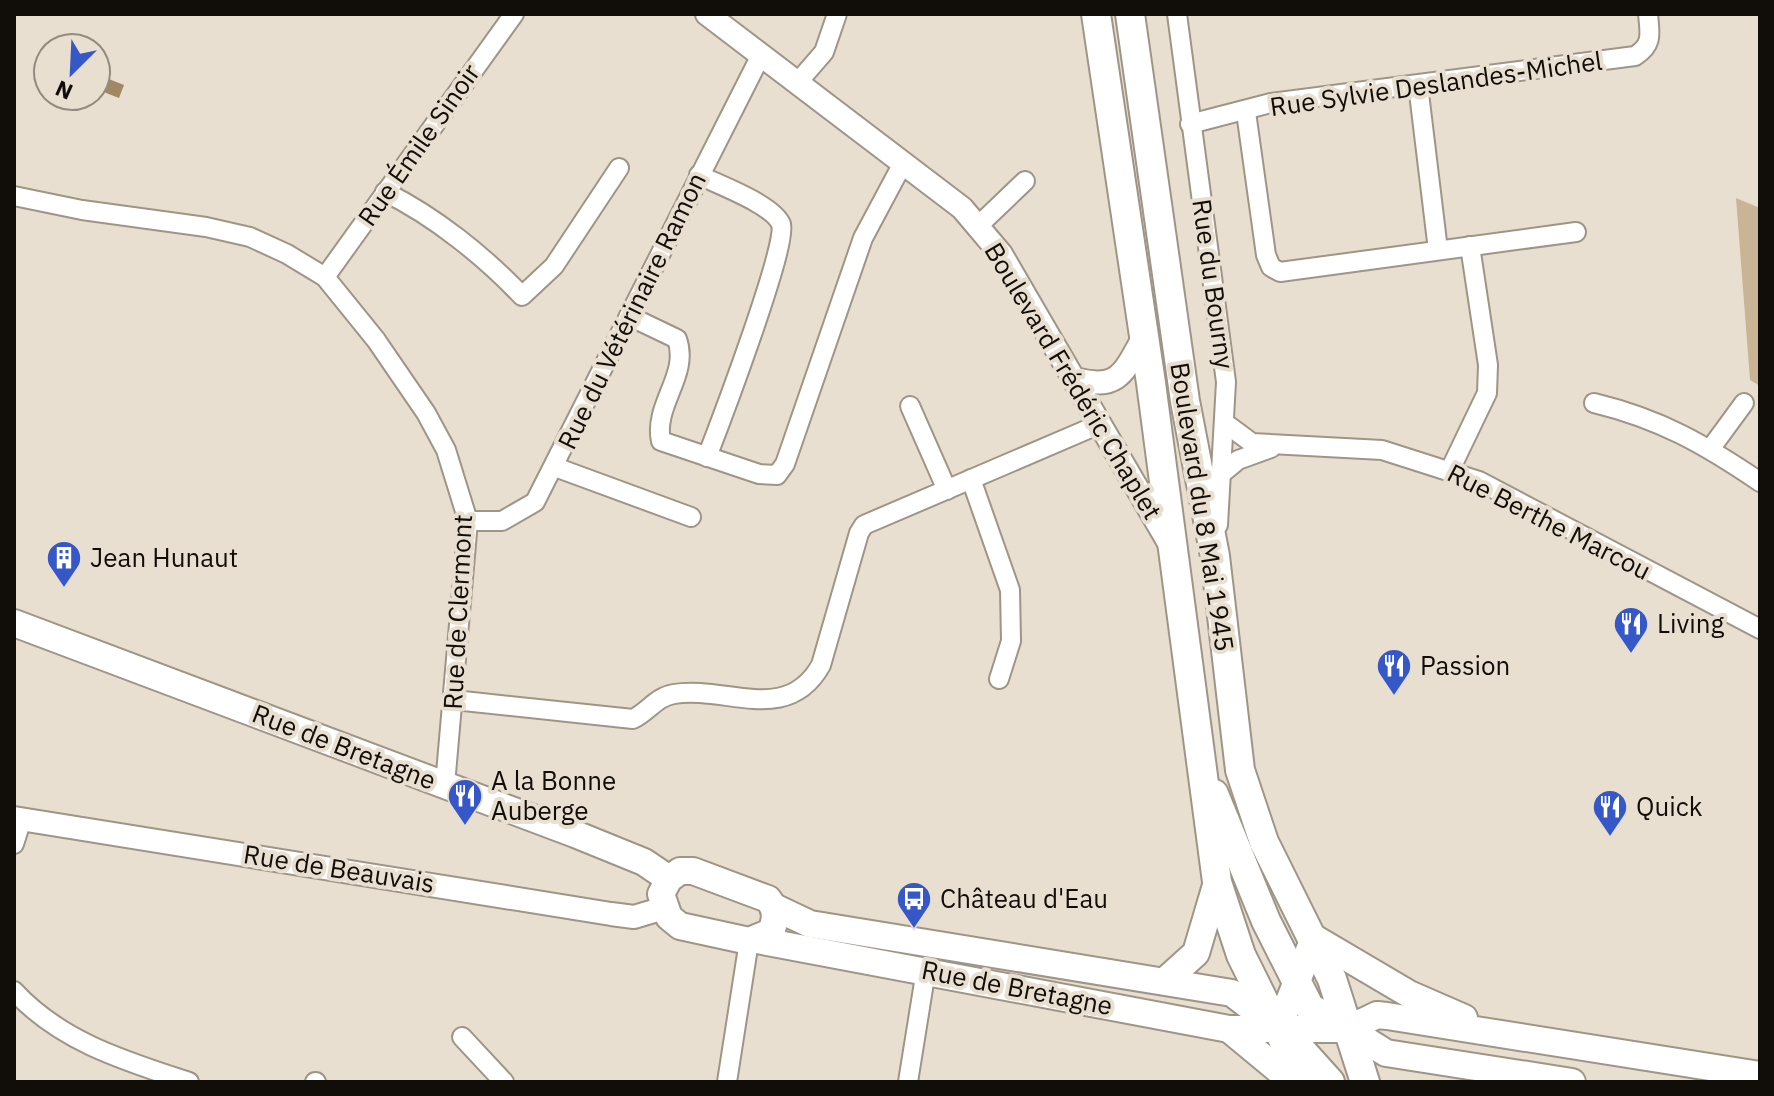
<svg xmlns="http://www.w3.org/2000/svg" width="1774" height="1096" font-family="'IBM Plex Sans',sans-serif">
<rect width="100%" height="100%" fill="#e9dfd0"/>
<!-- green -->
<polygon fill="#c9b596" points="1736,198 1760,208 1760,386 1750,380"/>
<!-- water -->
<polygon fill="#9f8863" points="96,74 124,85 119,98 96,89"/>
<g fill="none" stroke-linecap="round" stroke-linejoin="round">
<defs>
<g id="minor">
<polyline points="1177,14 1226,382 1218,525"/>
<polyline points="798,82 824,52 837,14"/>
<polyline points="1418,85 1438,250"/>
<polyline points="1246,112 1266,255 1271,267 1280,272 1576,232"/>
<path d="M 1190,124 L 1271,103 L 1635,56 C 1653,45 1650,34 1648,14"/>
<path d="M 699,175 C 719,185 772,204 781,224 C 789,242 719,426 707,457"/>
<path d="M 385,192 C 434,216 484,256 522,296 L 554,266 L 619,168"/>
<polyline points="14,196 82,210 206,227 250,237 287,254 325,277 376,340 426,413 446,450 468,521 445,785"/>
<polyline points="978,226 1025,181"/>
<polyline points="325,277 514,14"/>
<path d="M 629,316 L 677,339 C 690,375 653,405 661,441 L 759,474 L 777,475 L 785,464 L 863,238 L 903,163"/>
<path d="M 1594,403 C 1660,419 1704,444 1760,482"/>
<polyline points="910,406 947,490"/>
<polyline points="1225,423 1252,443 1382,450 1479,481 1760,629"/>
<polyline points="1711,448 1744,403"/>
<polyline points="555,467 691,517"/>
<polyline points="1450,470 1487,393 1488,365 1470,246"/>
<polyline points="1221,474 1238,460 1271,448"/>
<polyline points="971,479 1010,590 1011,641 999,679"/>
<polyline points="468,521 502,521 535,502 761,55"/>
<path d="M 454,700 L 633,719 C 649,711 656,697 674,694 C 725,685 787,726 821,665 L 859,533 L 864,525 L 1100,424"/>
<polyline points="14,844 22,819"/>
<path d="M 14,991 C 61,1042 125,1061 189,1082"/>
<polyline points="462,1037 504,1082"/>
<polyline points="315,1082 316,1082"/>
<polyline points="727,1082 749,941"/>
<polyline points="908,1082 926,970"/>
</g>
<g id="tertiary">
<polyline points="707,14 962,208 1001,254 1169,543"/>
<path d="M 1075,379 C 1117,390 1123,375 1142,340"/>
<polyline points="14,818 611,914 634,917 664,908"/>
</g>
<g id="secondary">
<polyline points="14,623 575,834 644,862 669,879"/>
<path d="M 680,871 L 693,871 L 768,899 C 777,910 776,919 771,932 L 749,941 L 680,926 L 669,917 L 661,894 L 669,879 Z"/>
<polyline points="774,907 810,924 1232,993 1275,1026"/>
<polyline points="757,940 1229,1029 1348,1029 1377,1015 1387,1016 1760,1075"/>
<polyline points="1165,981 1196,953 1217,882"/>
<polyline points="1229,1029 1293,1082"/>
<polyline points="1278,1029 1314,938 1409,994 1464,1018"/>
<polyline points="1348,1029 1386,1053 1572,1082"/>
</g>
<g id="primary">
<polyline points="1096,14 1151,383 1217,882 1241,955 1304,1082"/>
<polyline points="1130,14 1185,401 1215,556 1240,770 1264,842 1332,979 1365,1082"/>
<polyline points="1214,794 1266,921 1310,1008 1348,1029"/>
<polyline points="1294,1042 1330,1082"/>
</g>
</defs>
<!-- minor casing -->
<use href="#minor" stroke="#9e9587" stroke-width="22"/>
<!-- tertiary casing -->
<use href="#tertiary" stroke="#9e9587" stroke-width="26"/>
<!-- secondary casing -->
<use href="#secondary" stroke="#9e9587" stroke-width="30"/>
<!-- primary casing -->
<use href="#primary" stroke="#9e9587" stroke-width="32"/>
<!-- minor -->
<use href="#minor" stroke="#fff" stroke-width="18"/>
<!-- tertiary -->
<use href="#tertiary" stroke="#fff" stroke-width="22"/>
<!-- secondary -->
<use href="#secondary" stroke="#fff" stroke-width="26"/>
<!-- primary -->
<use href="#primary" stroke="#fff" stroke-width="28"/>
</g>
<!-- icons -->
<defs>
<symbol id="building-pin" viewBox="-11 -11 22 30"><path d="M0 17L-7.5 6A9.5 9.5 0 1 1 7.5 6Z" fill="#3557c8" stroke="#e9dfd0"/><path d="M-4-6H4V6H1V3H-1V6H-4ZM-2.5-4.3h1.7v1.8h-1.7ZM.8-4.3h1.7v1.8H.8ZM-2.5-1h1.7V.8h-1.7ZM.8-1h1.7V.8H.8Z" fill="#fff"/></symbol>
<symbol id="restaurant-pin" viewBox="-11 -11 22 30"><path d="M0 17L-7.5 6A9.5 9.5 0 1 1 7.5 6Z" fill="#3557c8" stroke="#e9dfd0"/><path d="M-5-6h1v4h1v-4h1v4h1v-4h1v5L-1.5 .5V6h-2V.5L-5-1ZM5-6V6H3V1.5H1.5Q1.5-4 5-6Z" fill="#fff"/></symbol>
<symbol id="bus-pin" viewBox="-11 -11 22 30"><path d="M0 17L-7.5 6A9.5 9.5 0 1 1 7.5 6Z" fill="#3557c8" stroke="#e9dfd0"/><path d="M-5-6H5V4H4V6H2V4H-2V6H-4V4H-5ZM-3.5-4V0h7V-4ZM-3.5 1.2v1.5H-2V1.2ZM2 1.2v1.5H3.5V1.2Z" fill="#fff"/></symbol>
</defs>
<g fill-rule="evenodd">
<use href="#building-pin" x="44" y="538" width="40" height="54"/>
<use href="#restaurant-pin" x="1611" y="604" width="40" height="54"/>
<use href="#restaurant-pin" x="1374" y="646" width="40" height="54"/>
<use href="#restaurant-pin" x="445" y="776" width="40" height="54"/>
<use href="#restaurant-pin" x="1590" y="787" width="40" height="54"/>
<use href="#bus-pin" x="894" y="879" width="40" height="54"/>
</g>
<g text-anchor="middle" stroke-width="8" stroke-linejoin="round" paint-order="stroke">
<!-- street labels -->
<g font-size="26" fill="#110e09" stroke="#e9dfd0">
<text transform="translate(1436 84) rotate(-8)" y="9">Rue Sylvie Deslandes-Michel</text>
<text transform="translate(419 145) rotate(-55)" y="9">Rue Émile Sinoir</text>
<text transform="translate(1213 284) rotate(82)" y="9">Rue du Bourny</text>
<text transform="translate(632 311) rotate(-64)" y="9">Rue du Vétérinaire Ramon</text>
<text transform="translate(1073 381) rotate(59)" y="9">Boulevard Frédéric Chaplet</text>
<text transform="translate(1202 507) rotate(81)" y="9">Boulevard du 8 Mai 1945</text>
<text transform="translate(1549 522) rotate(27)" y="9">Rue Berthe Marcou</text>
<text transform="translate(458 612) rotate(-87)" y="9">Rue de Clermont</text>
<text transform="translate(344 747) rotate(21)" y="9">Rue de Bretagne</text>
<text transform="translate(339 869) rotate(9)" y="9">Rue de Beauvais</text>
<text transform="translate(1017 988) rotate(11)" y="9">Rue de Bretagne</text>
</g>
<!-- poi labels -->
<g font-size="26" fill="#110e09" stroke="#e9dfd0" text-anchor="start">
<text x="90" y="567">Jean Hunaut</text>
<text x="1657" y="633">Living</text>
<text x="1420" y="675">Passion</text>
<text x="491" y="790">A la Bonne<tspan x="491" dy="30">Auberge</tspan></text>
<text x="1636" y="816">Quick</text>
<text x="940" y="908">Château d'Eau</text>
</g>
</g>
<!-- border -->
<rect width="1774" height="1096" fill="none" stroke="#110e09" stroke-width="32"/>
<!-- north arrow -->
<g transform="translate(72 72) rotate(204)"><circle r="38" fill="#e9dfd0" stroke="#938b80" stroke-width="2"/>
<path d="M0-6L14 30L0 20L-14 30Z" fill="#3557c8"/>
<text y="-12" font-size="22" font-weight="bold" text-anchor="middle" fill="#110e09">N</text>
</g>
</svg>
